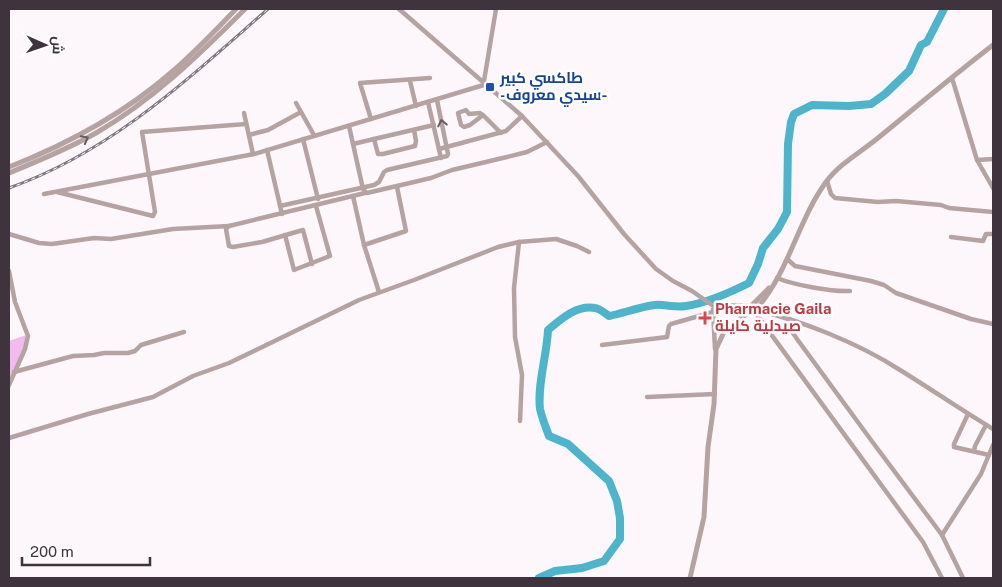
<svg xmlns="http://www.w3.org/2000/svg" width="1002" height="587" font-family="'Public Sans',Cairo,sans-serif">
<rect width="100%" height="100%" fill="#fdf7fc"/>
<!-- grass -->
<polygon fill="#f2baef" points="29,334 9,391 9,341"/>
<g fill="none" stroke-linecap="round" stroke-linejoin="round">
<!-- river -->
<path stroke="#4db5cb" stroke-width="8" d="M 539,578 L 555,571 L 582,568 L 604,561 L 620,539 L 620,518 L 617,501 L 609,481 L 568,444 L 549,436 C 546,428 542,418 540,409 C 537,385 547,355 548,330 C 561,319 576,305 595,308 C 599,308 605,313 609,316 C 624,313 639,307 655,305 C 665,304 675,308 686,306 C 707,303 729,293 749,283 L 758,264 L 763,248 L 778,229 L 787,212 L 788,144 L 791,122 L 794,114 L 812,105 L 849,106 L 871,104 L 885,94 L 909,71 L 921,45 L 927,42 L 944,9"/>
<!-- minor -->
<g stroke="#b5a3a2" stroke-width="4.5">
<polyline points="399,9 522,116 578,176 624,234 656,269 673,281 692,291 712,305 750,306"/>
<polyline points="952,78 977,160 993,188"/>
<polyline points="410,81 416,106"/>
<polyline points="484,81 496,9"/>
<polyline points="428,102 441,158"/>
<polyline points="296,103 314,135"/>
<polyline points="244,113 253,154"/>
<polyline points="483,115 470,125 464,127 461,125 458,113 466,110 469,114 480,113 483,115 501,133"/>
<polyline points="371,119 360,83 430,78"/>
<polyline points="349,126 363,189 367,193 431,178 452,170 507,157 527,152 547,142"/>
<polyline points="414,130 416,141 415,146 383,154 378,154 374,139 434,125"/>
<polyline points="249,135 268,130 301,112"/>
<polyline points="303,139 318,199"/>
<polyline points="353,144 374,139"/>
<polyline points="439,149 506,131 522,116"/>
<polyline points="267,150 282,214"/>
<polyline points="977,160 993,159"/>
<polyline points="827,181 831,194 835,198 878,202 896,201 941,205 949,208 993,212"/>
<polyline points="57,192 153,216 155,212 142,132 246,124"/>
<polyline points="44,194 254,154 487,84"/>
<polyline points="353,196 364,245 406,231 397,187"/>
<polyline points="280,206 374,185 379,182 384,172 387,170 447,156 448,154 437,100"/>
<polyline points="9,234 39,243 52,244 94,238 111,239 173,229 229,226"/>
<polyline points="285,235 294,270 330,256 316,206"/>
<polyline points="951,237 983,241 986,234 993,234"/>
<polyline points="519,242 514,288 515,337 522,375 520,421"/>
<polyline points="364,245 379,292"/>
<polyline points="787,259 795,266 871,281 884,285 896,293 971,319 993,324"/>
<polyline points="312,264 303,230 262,242 233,247 229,246 226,229 229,226 365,193"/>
<polyline points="9,271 15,302 28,336 25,349 9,385"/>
<path d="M 777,278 C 794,285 832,292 850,291"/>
<polyline points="713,309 715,349"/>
<path d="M 755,310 C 801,320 860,344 900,370 C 931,389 961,410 993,429"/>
<polyline points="754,311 923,542 942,578"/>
<polyline points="790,319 789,327 797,339 871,440 942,535 963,578"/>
<polyline points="602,345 667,337 669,326 671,324 713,312"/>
<polyline points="14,372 73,356 94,355 104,353 128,353 135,351 141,345 184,332"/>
<polyline points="647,397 715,394"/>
<polyline points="968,414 954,444 954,447 989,455"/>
<polyline points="9,438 88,414 153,397 193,376 229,363 359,300 414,280 498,247 519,242 556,239 577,246 589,252"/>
<polyline points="974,451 975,446 986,425"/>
<polyline points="942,535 981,474 993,445"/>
</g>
<!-- tertiary -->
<g stroke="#b5a3a2" stroke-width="5">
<path d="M 9,167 C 68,144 125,113 173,71 C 196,51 216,30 236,9"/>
<path d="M 9,173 C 38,161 68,149 96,133 C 153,100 199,55 245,9"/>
<polyline points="753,304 769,288"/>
<path d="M 757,308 C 789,272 798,220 826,182 C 839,164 861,152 878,138 C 916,107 954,75 993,45"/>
<polyline points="690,578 704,517 708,447 714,404 716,349 724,332 751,310"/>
</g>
<defs>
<path id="rail" d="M 9,188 C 111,152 188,79 268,9"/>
</defs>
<!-- rail casing -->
<use href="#rail" stroke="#837982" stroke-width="3"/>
<!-- rail -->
<use href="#rail" stroke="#fff" stroke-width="1" stroke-dasharray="4" stroke-linecap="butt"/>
</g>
<!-- one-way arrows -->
<defs><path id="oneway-chevron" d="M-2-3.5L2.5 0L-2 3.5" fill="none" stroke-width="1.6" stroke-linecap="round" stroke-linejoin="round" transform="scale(1.25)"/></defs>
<g stroke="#685a61">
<use href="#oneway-chevron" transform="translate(442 123) rotate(-102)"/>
<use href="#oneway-chevron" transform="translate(85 139) rotate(-28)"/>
</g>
<!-- markers -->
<rect fill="#1a4fb4" stroke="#fff" stroke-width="2" x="485" y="82" width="10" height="10" rx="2.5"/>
<path fill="#e0444e" stroke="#fff" stroke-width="2" d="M702.5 310.5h5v5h5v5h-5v5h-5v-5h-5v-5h5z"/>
<g text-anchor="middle" stroke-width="5" stroke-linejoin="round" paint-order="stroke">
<!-- transit labels -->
<g font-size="15" font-weight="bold" fill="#164399" stroke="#fff" text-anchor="start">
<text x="500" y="83">طاكسي كبير<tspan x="500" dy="17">-سيدي معروف-</tspan></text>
</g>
<!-- health labels -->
<g font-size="15" font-weight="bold" fill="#be3a42" stroke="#fff" text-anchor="start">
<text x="715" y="314">Pharmacie Gaila<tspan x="715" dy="17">صيدلية كايلة</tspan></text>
</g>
</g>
<!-- border -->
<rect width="1002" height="587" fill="none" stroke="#3f333e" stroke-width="20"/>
<!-- north arrow -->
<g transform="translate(45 45) rotate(92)" stroke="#ffffff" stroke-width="4" paint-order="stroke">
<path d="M0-4L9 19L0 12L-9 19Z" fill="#3f333e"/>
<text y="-8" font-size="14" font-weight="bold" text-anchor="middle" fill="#3f333e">ش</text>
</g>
<!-- scale -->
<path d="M22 557v8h128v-8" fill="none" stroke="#3f333e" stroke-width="2.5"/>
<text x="30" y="557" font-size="15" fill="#3f333e" stroke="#ffffff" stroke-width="4" paint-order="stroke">200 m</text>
</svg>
